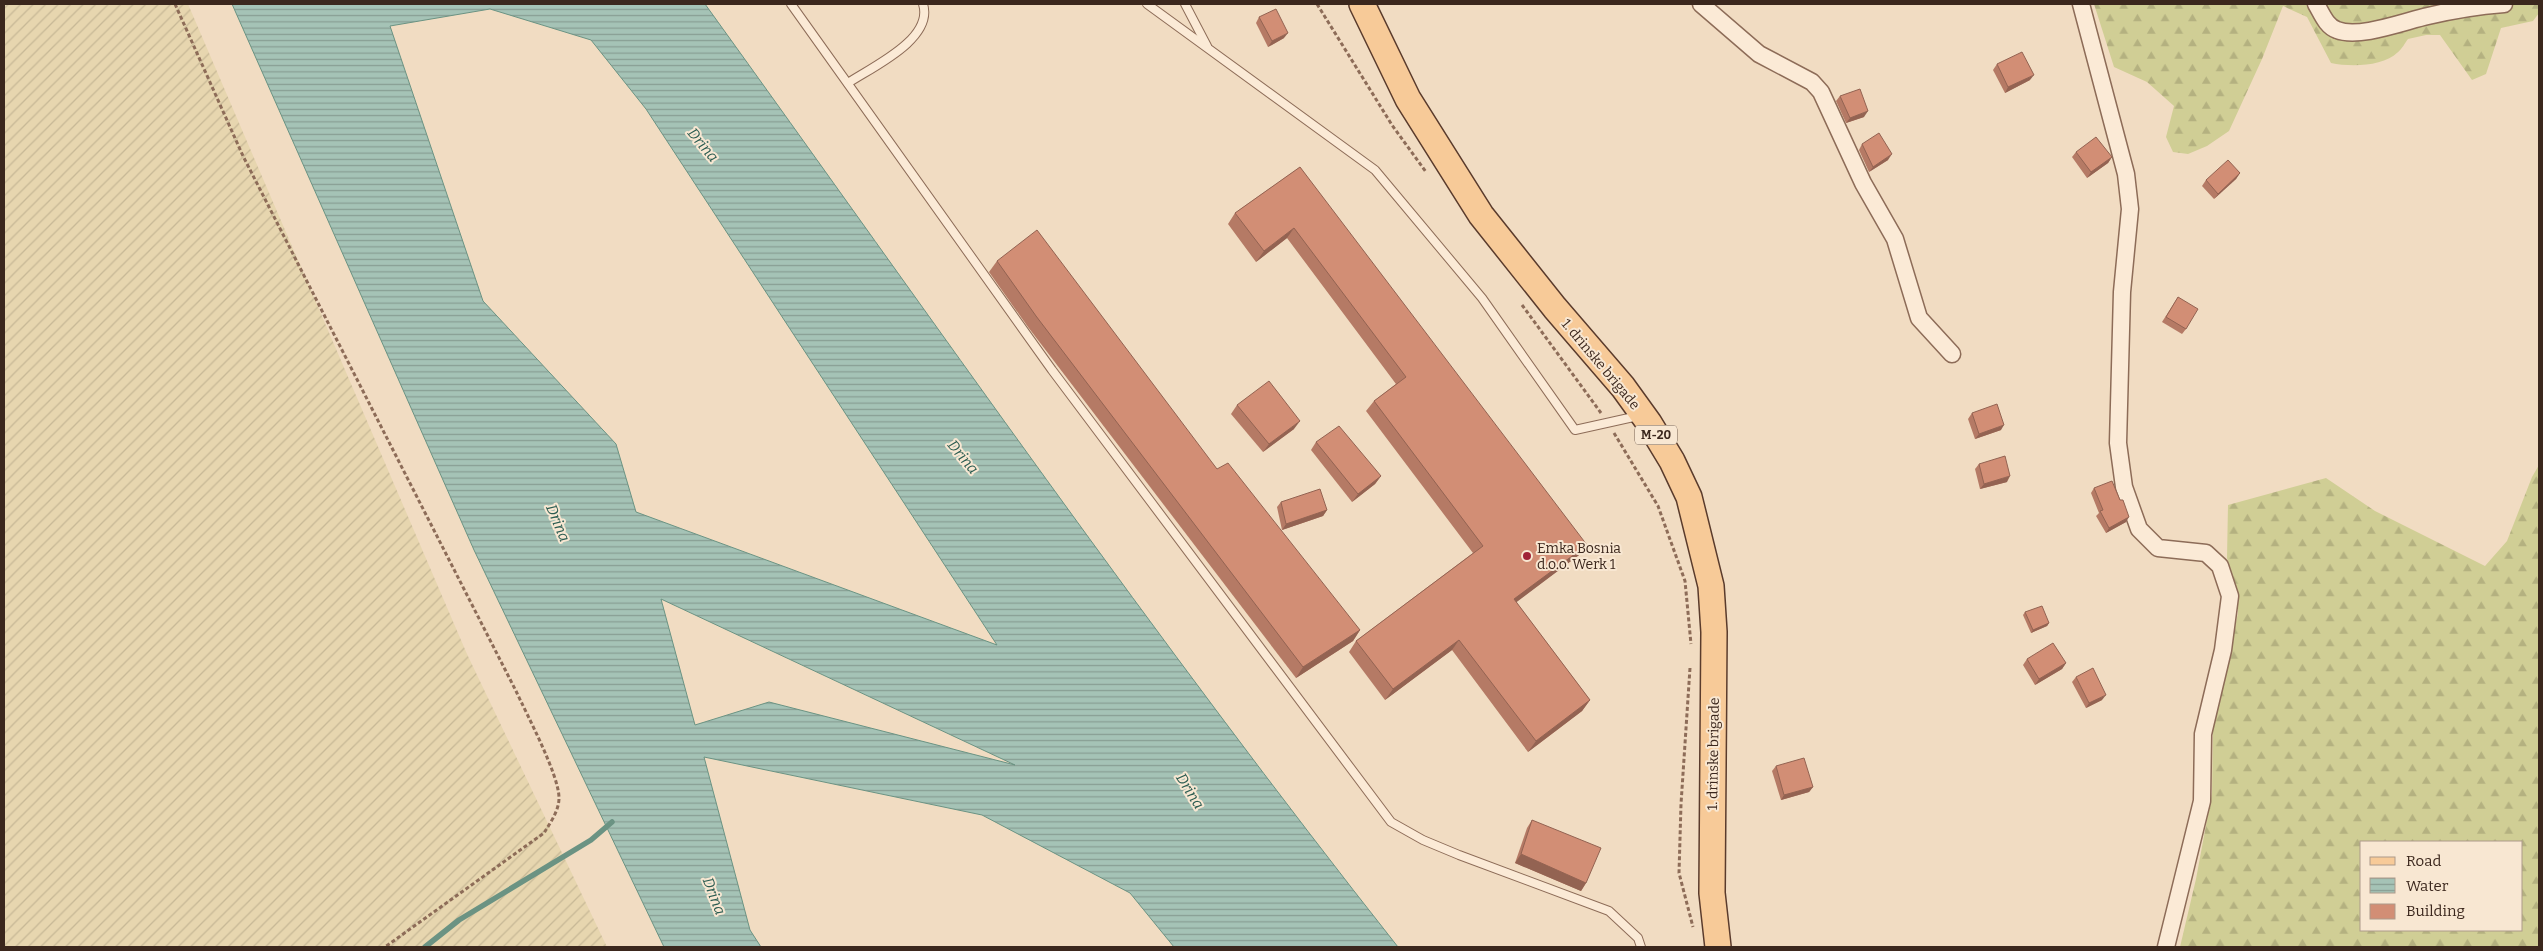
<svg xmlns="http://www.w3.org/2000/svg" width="2543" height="951" font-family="Bitter,serif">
<defs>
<pattern id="farmland-furrows" width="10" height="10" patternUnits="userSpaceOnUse" patternTransform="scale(1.25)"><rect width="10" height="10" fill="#e7d6af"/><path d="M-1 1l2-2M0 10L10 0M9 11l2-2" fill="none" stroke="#c7b896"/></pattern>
<pattern id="forest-firs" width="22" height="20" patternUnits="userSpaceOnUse" patternTransform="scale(1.25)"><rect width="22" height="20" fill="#d0ce95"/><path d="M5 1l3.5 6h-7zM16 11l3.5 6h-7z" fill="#b4b180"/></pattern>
<pattern id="water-rules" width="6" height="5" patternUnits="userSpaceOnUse" patternTransform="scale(1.25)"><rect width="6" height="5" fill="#a5c3b6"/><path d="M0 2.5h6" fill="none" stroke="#889e93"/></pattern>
</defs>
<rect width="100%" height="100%" fill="#f1dcc2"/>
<!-- farmland -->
<polygon fill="url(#farmland-furrows)" points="4,4 188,4 467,654 607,947 4,947"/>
<!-- forest -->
<g fill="url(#forest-firs)" fill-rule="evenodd">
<path d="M 2094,4 L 2539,4 L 2539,13 L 2533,21 L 2501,28 L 2486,74 L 2472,80 L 2440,35 L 2426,35 L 2408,39 C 2405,43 2402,49 2398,52 C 2383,67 2350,67 2331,63 L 2307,17 L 2283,6 L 2262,59 L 2229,131 L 2207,146 L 2188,154 L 2173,152 L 2166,137 L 2174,106 L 2147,82 L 2114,67 Z"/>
<path d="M 2539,465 L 2539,947 L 2180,947 L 2196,879 L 2212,793 L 2213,726 L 2238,613 L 2237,592 L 2227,558 L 2228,505 L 2326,478 L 2375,511 L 2485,566 L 2507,541 L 2532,477 ZM 2362,842 L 2522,842 L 2522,930 L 2362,930 Z"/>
</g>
<!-- water -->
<path fill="url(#water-rules)" stroke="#6b9383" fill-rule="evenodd" d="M 232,4 L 705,4 C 933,320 1156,641 1398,947 L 1174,947 L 1130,893 L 982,815 L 704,757 L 750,930 L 761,947 L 664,947 L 474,550 ZM 490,9 L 591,40 L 646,109 L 997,645 L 636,512 L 616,444 L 483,301 L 390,26 ZM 661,599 L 1015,765 L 769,702 L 695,725 Z"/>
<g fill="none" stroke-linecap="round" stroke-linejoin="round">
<!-- stream -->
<polyline stroke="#6b9383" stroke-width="5.5" points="425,947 459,920 591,840 612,822"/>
<defs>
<g id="service">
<polyline points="791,4 1052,370 1391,822 1423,840 1459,855 1609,911 1638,938 1641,947"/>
<polyline points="1147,4 1375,170 1482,298 1575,430 1638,416"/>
<polyline points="1185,4 1207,46"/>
<path d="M 848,83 C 872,67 934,39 923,4"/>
</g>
<g id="minor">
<polyline points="1701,4 1759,54 1812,82 1821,92 1863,183 1895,239 1919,318 1952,354"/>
<polyline points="2081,4 2126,174 2130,209 2122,292 2118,443 2124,487 2139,529 2158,548 2206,553 2220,566 2230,596 2223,650 2203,734 2202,801 2166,947"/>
<path d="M 2316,4 C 2322,14 2326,26 2337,30 C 2359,39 2405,21 2428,16 C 2453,10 2478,6 2504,4"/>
</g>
<polyline id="primary" points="1362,4 1408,99 1481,215 1555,308 1623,387 1649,423 1672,461 1689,497 1711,586 1714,632 1712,893 1718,947"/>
</defs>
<!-- service casing -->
<use href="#service" stroke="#8d6c58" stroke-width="10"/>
<!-- minor casing -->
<use href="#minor" stroke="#8d6c58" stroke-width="19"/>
<!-- primary casing -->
<use href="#primary" stroke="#5a3b2c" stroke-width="28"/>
<!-- path -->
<g stroke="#8d6c58" stroke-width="3" stroke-dasharray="4 2.5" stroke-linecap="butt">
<path d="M 175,4 L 243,156 L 516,691 C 527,715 559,775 559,798 C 559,811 550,823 544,833 L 385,947"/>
<polyline points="1317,4 1392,125 1426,172"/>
<polyline points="1522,305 1601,413"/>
<polyline points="1614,433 1658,506 1685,581 1691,644"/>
<polyline points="1690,668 1681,804 1679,873 1693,927"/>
</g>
<!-- service -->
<use href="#service" stroke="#fbead6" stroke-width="8"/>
<!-- minor -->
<use href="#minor" stroke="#fbead6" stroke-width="16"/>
<!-- primary -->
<use href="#primary" stroke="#f7ca98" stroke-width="25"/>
</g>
<!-- wall -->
<g fill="#b57a65">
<polygon points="1259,17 1284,38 1268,47 1256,23"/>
<polygon points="1997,64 2030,80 2005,93 1993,70"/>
<polygon points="1840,96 1864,117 1846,123 1836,101"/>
<polygon points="1862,144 1888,160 1869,172 1859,150"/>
<polygon points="2076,152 2112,157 2108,163 2087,178 2072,157"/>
<polygon points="1300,167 1579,555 1516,602 1590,700 1582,711 1528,752 1452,650 1385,700 1349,652 1356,641 1473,553 1366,411 1374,401 1396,384 1287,238 1256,262 1228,224 1235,213"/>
<polygon points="2240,173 2236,179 2214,199 2202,186 2206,180"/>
<polygon points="997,261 1217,469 1360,630 1353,641 1296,678 1028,327 989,272"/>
<polygon points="2178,297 2186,329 2182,334 2162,322"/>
<polygon points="1237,405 1294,429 1263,452 1231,414"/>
<polygon points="1972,413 2001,430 1975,439 1968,419"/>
<polygon points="1316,442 1381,476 1375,484 1352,502 1311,450"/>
<polygon points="1979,464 2007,482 1980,489 1975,469"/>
<polygon points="2094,488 2126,522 2106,533 2096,516 2099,513 2091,493"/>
<polygon points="1281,502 1327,510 1323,516 1282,530 1277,507"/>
<polygon points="2025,612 2049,623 2047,626 2031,633 2023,615"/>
<polygon points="2027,659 2066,663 2062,669 2035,685 2023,665"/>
<polygon points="2076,677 2102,700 2086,708 2072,682"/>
<polygon points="1776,766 1813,787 1809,792 1781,800 1772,771"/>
<polygon points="1532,820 1586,883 1581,891 1515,863 1527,828"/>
</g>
<!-- shaded-wall -->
<g fill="#936352">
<polygon points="1288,33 1284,38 1268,47 1272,41"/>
<polygon points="2034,75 2030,80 2005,93 2008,87"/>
<polygon points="1868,111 1864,117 1846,123 1850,118"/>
<polygon points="1892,154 1888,160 1869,172 1873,167"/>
<polygon points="2112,157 2108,163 2087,178 2091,172"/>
<polygon points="2240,173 2236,179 2214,199 2218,194"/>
<polygon points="1294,228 1287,238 1256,262 1264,251"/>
<polygon points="1300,421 1294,429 1263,452 1269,444"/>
<polygon points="2004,425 2001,430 1975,439 1979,434"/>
<polygon points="1381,476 1375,484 1352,502 1358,494"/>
<polygon points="2010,476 2007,482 1980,489 1984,484"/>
<polygon points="1327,510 1323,516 1282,530 1286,524"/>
<polygon points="2129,517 2126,522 2106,533 2109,528"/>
<polygon points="1587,545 1579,555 1506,610 1514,599"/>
<polygon points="2049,623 2047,626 2031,633 2033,630"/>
<polygon points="1360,630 1353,641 1296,678 1303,667"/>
<polygon points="1459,640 1452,650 1385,700 1393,689"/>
<polygon points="2066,663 2062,669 2035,685 2039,679"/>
<polygon points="2106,695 2102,700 2086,708 2089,703"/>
<polygon points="1590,700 1582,711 1528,752 1536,741"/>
<polygon points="1813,787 1809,792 1781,800 1784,795"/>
<polygon points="1521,854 1586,883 1581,891 1515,863"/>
</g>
<!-- building -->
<g fill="#d28e75" stroke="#936352">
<polygon points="1276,9 1288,33 1272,41 1259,17"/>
<polygon points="2022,52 2034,75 2008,87 1997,64"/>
<polygon points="1860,89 1868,111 1850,118 1840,96"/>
<polygon points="1879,133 1892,154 1873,167 1862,144"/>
<polygon points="2096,137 2112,157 2091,172 2076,152"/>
<polygon points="2228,160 2240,173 2218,194 2206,180"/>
<polygon points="1300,167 1587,545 1514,599 1590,700 1536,741 1459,640 1393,689 1356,641 1483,546 1374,401 1406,377 1294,228 1264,251 1235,213"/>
<polygon points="1037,230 1217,469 1228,463 1360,630 1303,667 1036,316 997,261"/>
<polygon points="2178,297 2198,309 2186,329 2166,317"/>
<polygon points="1269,381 1300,421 1269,444 1237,405"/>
<polygon points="1997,404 2004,425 1979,434 1972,413"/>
<polygon points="1339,426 1381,476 1358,494 1316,442"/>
<polygon points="2005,456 2010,476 1984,484 1979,464"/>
<polygon points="2112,481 2120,500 2123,500 2129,517 2109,528 2100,511 2103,510 2094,488"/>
<polygon points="1320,489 1327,510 1286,524 1281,502"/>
<polygon points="2042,606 2049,623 2033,630 2025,612"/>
<polygon points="2053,643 2066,663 2039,679 2027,659"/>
<polygon points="2093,668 2106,695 2089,703 2076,677"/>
<polygon points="1804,758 1813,787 1784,795 1776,766"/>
<polygon points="1532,820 1601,848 1586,883 1521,854"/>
</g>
<!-- markers -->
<circle fill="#a02337" stroke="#f8e7d2" stroke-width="2" cx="1527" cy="556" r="5"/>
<g text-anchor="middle" stroke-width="4" stroke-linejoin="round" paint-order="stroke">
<!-- shield labels -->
<rect fill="#f8e7d2" stroke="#746153" stroke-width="1" x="1635" y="425.5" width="42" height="19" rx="4"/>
<g font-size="12" font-weight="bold" fill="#3b271d">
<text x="1656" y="439">M-20</text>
</g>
<!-- street labels -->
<g font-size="14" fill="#3b271d" stroke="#f8e7d2">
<text transform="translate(1601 364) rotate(50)" y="5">1. drinske brigade</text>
<text transform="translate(1713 754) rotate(-89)" y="5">1. drinske brigade</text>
</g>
<!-- poi labels -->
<g font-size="14" fill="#3b271d" stroke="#f8e7d2" text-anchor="start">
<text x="1537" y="553">Emka Bosnia<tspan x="1537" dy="16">d.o.o. Werk 1</tspan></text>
</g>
<!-- water labels -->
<g font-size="15" font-style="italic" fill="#2b5c51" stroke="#f8e7d2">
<text transform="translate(703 145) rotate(50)" y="5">Drina</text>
<text transform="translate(963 457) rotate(50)" y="5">Drina</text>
<text transform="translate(558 523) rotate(67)" y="5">Drina</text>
<text transform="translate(1190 791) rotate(58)" y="5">Drina</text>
<text transform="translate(714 896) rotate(69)" y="5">Drina</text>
</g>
</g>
<!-- border -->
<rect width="2543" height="951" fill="none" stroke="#3b271d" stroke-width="10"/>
<!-- legend -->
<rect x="2360" y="841" width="162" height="90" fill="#f8e7d2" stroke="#ac9a8a"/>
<rect x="2370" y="857" width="25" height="8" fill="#f7ca98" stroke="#ac9a8a"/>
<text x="2406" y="866" font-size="15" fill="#3b271d">Road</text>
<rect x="2370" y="878" width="25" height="15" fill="url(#water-rules)" stroke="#ac9a8a"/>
<text x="2406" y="891" font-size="15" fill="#3b271d">Water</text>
<rect x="2370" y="904" width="25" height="15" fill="#d28e75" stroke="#ac9a8a"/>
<text x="2406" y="916" font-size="15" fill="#3b271d">Building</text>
</svg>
